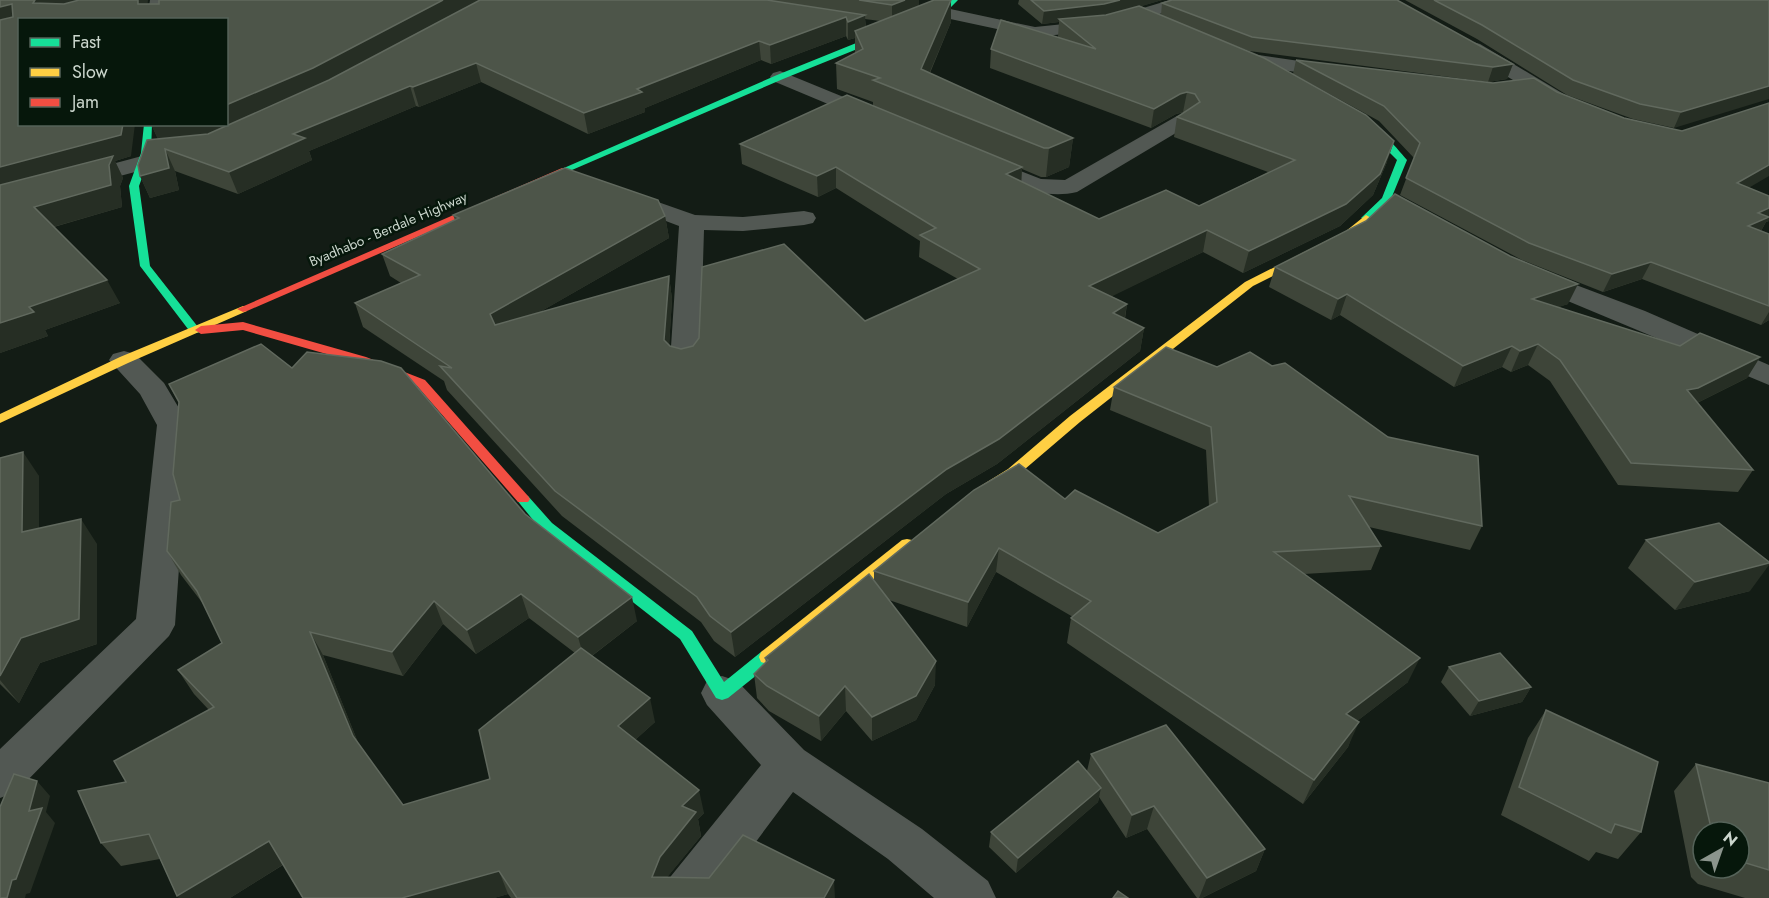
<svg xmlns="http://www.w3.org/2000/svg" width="1769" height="898" font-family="Jost,sans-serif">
<rect width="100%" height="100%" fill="#131c15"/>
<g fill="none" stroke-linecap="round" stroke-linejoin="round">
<!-- street -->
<g fill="#525853" fill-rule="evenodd">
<polygon points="150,0 166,0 165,20 147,20"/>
<polygon points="1170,0 1196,0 1194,4 1104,30 1035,37 941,17 935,16 932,12 935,8 941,7 1035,27 1103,20"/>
<polygon points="1473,42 1480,44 1572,99 1575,103 1572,107 1565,109 1558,107 1466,52 1464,48 1466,44"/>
<polygon points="1245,53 1341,67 1348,69 1351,73 1348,77 1341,79 1238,63 1236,59 1238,55"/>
<polygon points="780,71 885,114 889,118 885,122 878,124 871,122 773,81 770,77 773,73"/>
<path d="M 1184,114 L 1191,116 L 1195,120 L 1191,124 L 1077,192 C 1040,201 1005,181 972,167 L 969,162 L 972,157 L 980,155 L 1041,179 L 1065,180 L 1177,116 Z"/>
<polygon points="142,156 150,158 153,163 150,168 0,208 0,194"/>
<polygon points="621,189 695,215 743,217 804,211 813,213 816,218 813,223 804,225 743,231 704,230 700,362 696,368 685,371 674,368 670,362 679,226 613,201 609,196 613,191"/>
<polygon points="1531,268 1645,311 1769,365 1769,385 1522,282 1518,276 1522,270"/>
<polygon points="124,351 135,354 164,383 189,425 175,625 169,636 16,792 0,798 0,749 136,619 157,425 140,394 109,360 113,354"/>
<polygon points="722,676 737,681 804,750 922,829 988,881 996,898 934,898 888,859 793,792 714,898 659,898 667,881 761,765 707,705 701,693 707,681"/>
</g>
<!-- fast -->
<g fill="#16e098" fill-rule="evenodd">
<polygon points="951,0 958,0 944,14 783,79 565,173 557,171 777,75 938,10"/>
<path d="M 1353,119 C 1373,118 1395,146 1407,160 L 1391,199 L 1370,220 L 1366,221 L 1361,218 L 1382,198 L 1397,160 L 1367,130 L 1353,123 Z"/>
<polygon points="144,124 152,124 151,153 139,186 150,266 198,327 205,328 207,330 205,332 191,333 140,266 129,186 141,153"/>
<polygon points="523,494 528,496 552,523 692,631 724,682 761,652 767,650 773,652 775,657 773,662 728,698 722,700 716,698 680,639 542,531 516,499"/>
</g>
<!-- slow -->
<g fill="#ffcf43" fill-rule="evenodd">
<polygon points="1366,215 1371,218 1354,235 1253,286 1080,422 1018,475 989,493 979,493 977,490 979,487 1008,469 1070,416 1245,282 1346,231"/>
<polygon points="243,306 247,307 247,311 128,363 0,423 0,414 120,357"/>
<polygon points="907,539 912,540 914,544 912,548 773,662 767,664 761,662 759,657 761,652 902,540"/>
</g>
<!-- jam -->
<g fill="#f24e42" fill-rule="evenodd">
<polygon points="562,168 567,171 565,173 247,311 243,312 237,309"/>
<polygon points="243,322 366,357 425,380 528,496 530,499 528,502 518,502 417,386 358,363 243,330 201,334 195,330 201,326"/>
</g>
</g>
<!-- wall -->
<g fill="#3e4539" fill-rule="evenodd">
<path d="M 0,0 L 159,4 L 159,0 L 919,0 L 919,6 L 951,22 L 930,73 L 1073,138 L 1069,167 L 1046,177 L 1041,177 L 1022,169 L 1021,182 L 1099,219 L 1199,206 L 1268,172 L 1174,137 L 1177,117 L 1185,112 L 1176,114 L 1151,128 L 990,68 L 991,49 L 1058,37 L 1059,22 L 1042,24 L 1018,4 L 1019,0 L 1162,0 L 1141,6 L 1161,15 L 1162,3 L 1513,64 L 1507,79 L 1488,82 L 1249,51 L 1223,41 L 1387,162 L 1373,195 L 1340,226 L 1243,273 L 1203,252 L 1111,296 L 1127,304 L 1125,319 L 1144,328 L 1140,351 L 997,464 L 946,494 L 735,657 L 714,641 L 701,622 L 562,516 L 447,390 L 444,381 L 363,327 L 355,303 L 401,283 L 390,276 L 382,254 L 455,220 L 453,215 L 665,216 L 669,238 L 538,313 L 669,276 L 672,299 L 669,346 L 681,349 L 865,321 L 958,279 L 919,257 L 920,241 L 836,188 L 818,197 L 742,164 L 740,144 L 873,106 L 873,102 L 837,89 L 836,63 L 855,53 L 855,38 L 848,40 L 846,36 L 771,64 L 761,60 L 645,108 L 645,112 L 588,134 L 481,82 L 419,107 L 416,106 L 309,151 L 312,160 L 238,194 L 175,171 L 179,190 L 150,198 L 140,176 L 158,139 L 151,124 L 226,124 L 20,20 L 131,156 L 115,161 L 123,178 L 120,186 L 122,207 L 54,227 L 120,303 L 45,330 L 48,336 L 0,353 ZM 865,19 L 880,21 L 866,27 Z"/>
<polygon points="1405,0 1769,0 1674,128 1633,119 1567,95 1477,39"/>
<polygon points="1296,60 1557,92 1624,118 1682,131 1749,188 1769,196 1769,221 1766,222 1761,231 1769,234 1769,320 1761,325 1642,279 1603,292 1522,260 1400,195 1414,158 1379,121 1293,74"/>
<polygon points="1275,267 1568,304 1558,307 1680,346 1760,357 1747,378 1697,403 1753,470 1738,492 1618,485 1550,381 1528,365 1511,372 1502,367 1454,387 1340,315 1331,320 1269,287"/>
<path d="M 292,368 L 525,514 L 637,621 L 592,656 L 655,722 L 635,740 L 704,813 L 698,819 L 701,836 L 667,877 L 835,898 L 511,898 L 508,894 L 494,898 L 303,898 L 283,865 L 230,898 L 179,898 L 160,859 L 121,866 L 101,843 L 126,782 L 209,710 L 194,694 L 178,670 L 222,643 L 204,605 L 181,575 L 167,551 L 180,500 L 179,404 L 169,384 ZM 529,618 L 575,653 L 490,779 L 403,805 L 359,745 L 323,655 L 403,676 L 443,624 L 476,654 Z"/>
<polygon points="1114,387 1482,526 1470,550 1369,527 1381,546 1371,570 1304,574 1408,682 1357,721 1348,747 1303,804 1067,643 1071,618 1073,617 996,572 967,627 889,600 935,685 916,720 872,741 846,711 821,741 769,711 757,698 754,674 766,662 765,658 874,580 874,571 1065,499 1158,533 1209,506 1206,450 1110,410"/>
<polygon points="0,458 39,476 39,528 97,544 97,644 40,663 19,703 0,684"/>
<polygon points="1646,540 1750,591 1675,610 1628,568"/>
<polygon points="1449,667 1531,687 1522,702 1470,716 1441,682"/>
<polygon points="1546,710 1641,832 1618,859 1596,852 1589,861 1501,815 1528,738"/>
<polygon points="1091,754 1265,849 1256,871 1202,898 1197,898 1147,829 1126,838 1099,797 1098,802 1016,873 989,847 991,832 1087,771"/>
<path d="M 1696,764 L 1769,783 L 1769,898 L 1745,898 L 1698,884 L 1691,877 L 1674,791 ZM 1703,832 L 1739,832 L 1739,868 L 1703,868 Z"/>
</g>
<!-- shaded-wall -->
<g fill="#262e24">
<polygon points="35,0 92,0 45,14 33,3"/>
<polygon points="138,0 148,0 146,20 138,4"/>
<polygon points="443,0 480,0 320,88 203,140 160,144 151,124 226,124 226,105"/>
<polygon points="905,0 919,0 919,12 892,23 892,5"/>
<polygon points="951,0 951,22 920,95 921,69"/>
<polygon points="1120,0 1162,0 1103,18 1059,19 1059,22 1042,24 1044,11"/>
<polygon points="12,4 20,20 0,27 0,7"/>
<polygon points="865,15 866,33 855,31 855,38 848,40 848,22"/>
<polygon points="846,17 846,36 771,64 770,45"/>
<polygon points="759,41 761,60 645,108 645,112 588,134 584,113 637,89"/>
<polygon points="476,63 481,82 419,107 413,87"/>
<polygon points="1513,64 1507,79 1488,82 1493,67"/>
<polygon points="410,86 416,106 309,151 312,160 238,194 229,172 293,134"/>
<polygon points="1769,86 1769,99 1674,128 1681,112"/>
<polygon points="1187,92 1183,112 1176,114 1151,128 1154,109 1180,94"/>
<polygon points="123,124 135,124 131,156 115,161 123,178 120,186 122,207 46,229 0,192 0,167"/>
<polygon points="1073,138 1069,167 1046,177 1049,148"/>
<polygon points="1394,141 1387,162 1373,195 1340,226 1243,273 1249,251"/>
<polygon points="165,149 175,171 179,190 150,198 140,176"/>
<polygon points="1769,165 1769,176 1728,200 1737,183"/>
<polygon points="836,167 836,188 818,197 817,176"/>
<polygon points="1022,167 1021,188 1006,174"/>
<polygon points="1769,208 1769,221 1766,222 1759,234 1748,226 1758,213"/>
<polygon points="665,216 669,238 496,337 490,314"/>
<polygon points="1207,230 1203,252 1086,309 1089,286"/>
<polygon points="1651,262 1642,279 1603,292 1612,274"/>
<polygon points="669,276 672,299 668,363 664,340"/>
<polygon points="107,280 120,303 45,330 48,336 0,353 0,323 29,307"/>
<polygon points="1578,284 1568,304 1523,319 1532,299"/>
<polygon points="1347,294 1340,315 1331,320 1338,299"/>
<polygon points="1127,304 1123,327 1113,313"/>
<polygon points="1769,312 1769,320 1761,325"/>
<polygon points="1144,328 1140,351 997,464 946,494 735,657 731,632 947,469"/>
<polygon points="1538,344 1528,365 1511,372 1520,351"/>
<polygon points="1512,346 1502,367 1454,387 1463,366"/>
<polygon points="1760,357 1747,378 1685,409 1687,390"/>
<polygon points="23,452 39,476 39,556 22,532"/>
<polygon points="81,519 97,544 97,644 40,663 19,703 0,680 0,676"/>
<polygon points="999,548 996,572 967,627 968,602"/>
<polygon points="1769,563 1769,565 1750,591 1675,610 1695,582"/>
<polygon points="521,594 529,618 476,654 467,630"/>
<polygon points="632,597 637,621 585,661 578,637"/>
<polygon points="434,601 443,624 403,676 392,652"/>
<polygon points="310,632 323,655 365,760 353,736"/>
<polygon points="1420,658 1408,682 1335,738 1346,714"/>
<polygon points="936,661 935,685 916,720 872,741 872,717"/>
<polygon points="845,686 846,711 821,741 819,716"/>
<polygon points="1531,687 1522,702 1470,716 1479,701"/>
<polygon points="650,698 655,722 624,750 618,726"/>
<polygon points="1359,722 1348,747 1303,804 1314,780"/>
<polygon points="37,781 50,796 46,812 55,823 30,893 26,894 25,898 7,898"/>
<polygon points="1101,788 1098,802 1016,873 1018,858"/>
<polygon points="699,790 704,813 698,819 701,836 665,880 652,877 660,857 682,806"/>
<polygon points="1154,806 1147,829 1126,838 1132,815"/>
<polygon points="269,841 284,864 230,898 179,898 177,896"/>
<polygon points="1265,849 1256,871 1202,898 1199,898 1207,878"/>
<polygon points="499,871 508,894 494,898 402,898"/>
<polygon points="834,880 835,898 824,898"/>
</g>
<!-- building -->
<g fill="#4d5549" stroke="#61695e" stroke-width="1.5">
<polygon points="0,0 35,0 33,3 64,4 79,0 138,0 138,4 159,4 159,0 443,0 313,68 226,105 226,20 20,20 20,124 123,124 121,135 0,167 0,20 13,17 12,4 0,7"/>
<polygon points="480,0 767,0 865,15 848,22 846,17 770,45 759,41 637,89 642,92 584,113 476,63 413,87 410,86 293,134 305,138 229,172 165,149 169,168 140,176 138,165 147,140 208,134 329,80"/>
<polygon points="859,0 905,0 892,5"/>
<polygon points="934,0 951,0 921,69 1073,138 1049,148 1044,148 873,80 880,78 836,63 863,49 855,31"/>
<polygon points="1031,0 1120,0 1104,4 1044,11"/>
<polygon points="1172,0 1397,0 1513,64 1493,67 1252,37 1162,3"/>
<polygon points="1434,0 1769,0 1769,86 1681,112 1640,104 1573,80 1482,25"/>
<polygon points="1139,6 1264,58 1366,115 1394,141 1380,174 1346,204 1249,251 1207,230 1089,286 1127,304 1113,313 1144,328 999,439 947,469 731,632 710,616 697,597 555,491 440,366 452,368 355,303 420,275 382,254 459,218 453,215 565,168 658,200 665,216 490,314 495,325 669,276 664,340 670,346 681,349 693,346 699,338 702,267 784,244 865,321 980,269 920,235 936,228 836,167 817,176 740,144 847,95 1022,167 1006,174 1099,219 1166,190 1199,206 1295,160 1177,117 1200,102 1195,94 1187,92 1180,94 1154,109 991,49 1001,20 1096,49 1059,19 1106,15"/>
<polygon points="1296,60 1493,83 1534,78 1557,92 1624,118 1682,131 1769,103 1769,165 1737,183 1769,196 1769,208 1758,213 1769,217 1748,226 1769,234 1769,306 1651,262 1612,274 1529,243 1406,178 1420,143 1384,106"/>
<polygon points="113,156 109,165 111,185 34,207 107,280 29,307 34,312 0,323 0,185"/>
<polygon points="1395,194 1510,256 1578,284 1532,299 1680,346 1700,333 1760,357 1698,388 1687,390 1753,470 1631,463 1560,360 1538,344 1520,351 1512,346 1463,366 1347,294 1338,299 1275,267 1366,221"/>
<polygon points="261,344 292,368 307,352 381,361 401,368 525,514 632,597 578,637 521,594 467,630 434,601 392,652 310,632 353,736 403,805 490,779 479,730 581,648 650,698 618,726 699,790 682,806 696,812 660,857 652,877 709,878 743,835 834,880 824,898 517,898 499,871 402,898 303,898 269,841 177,896 149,834 101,843 78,791 126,782 114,761 214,707 178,670 222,643 197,591 167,551 171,502 180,500 173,474 179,402 169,384"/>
<polygon points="1166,347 1217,367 1250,352 1272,366 1285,363 1388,437 1478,456 1482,526 1349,496 1381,546 1274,552 1420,658 1346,714 1359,722 1314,780 1071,618 1091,601 999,548 968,602 874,571 974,490 1019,464 1065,499 1075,490 1158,533 1217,502 1211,427 1114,387"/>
<polygon points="23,452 22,532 81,519 79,619 21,638 0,676 0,458"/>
<polygon points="1719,523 1769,562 1769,563 1695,582 1646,540"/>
<polygon points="869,574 936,661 916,696 872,717 845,686 819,716 767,686 754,674 768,660 765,658"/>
<polygon points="1500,653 1531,687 1479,701 1449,667"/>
<polygon points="1546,710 1658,762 1641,832 1615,824 1611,833 1519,787"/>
<polygon points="1166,725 1265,849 1207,878 1154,806 1132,815 1091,754"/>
<polygon points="1078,761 1101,788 1018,858 991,832"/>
<polygon points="1696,764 1769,783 1769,870 1739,861 1739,832 1712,832"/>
<polygon points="14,774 37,781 29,811 42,808 16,879 12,880 7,898 0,898 0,807"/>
<polygon points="1118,891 1128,898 1113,898"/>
</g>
<g text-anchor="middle" stroke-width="5" stroke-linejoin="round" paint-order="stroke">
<!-- far-street labels -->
<g font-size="14" fill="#cbd6cd" stroke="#06170b">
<text transform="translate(388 229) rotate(-23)" y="5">Byadhabo - Berdale Highway</text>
</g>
</g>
<!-- legend -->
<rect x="18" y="18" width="210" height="108" fill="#06170b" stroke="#556359" stroke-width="1.5"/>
<rect x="30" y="38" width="30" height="9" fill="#16e098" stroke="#556359" stroke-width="1.5"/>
<text x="72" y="48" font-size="18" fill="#cbd6cd">Fast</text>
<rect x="30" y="68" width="30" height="9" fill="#ffcf43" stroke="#556359" stroke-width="1.5"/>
<text x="72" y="78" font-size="18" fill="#cbd6cd">Slow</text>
<rect x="30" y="98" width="30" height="9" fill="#f24e42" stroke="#556359" stroke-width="1.5"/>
<text x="72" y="108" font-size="18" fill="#cbd6cd">Jam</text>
<!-- north arrow -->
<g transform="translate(1721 850) rotate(40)"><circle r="28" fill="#06170b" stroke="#556359" stroke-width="1.5"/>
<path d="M0-4.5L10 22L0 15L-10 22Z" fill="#8b958d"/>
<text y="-9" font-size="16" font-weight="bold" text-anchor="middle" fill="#cbd6cd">N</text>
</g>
</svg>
